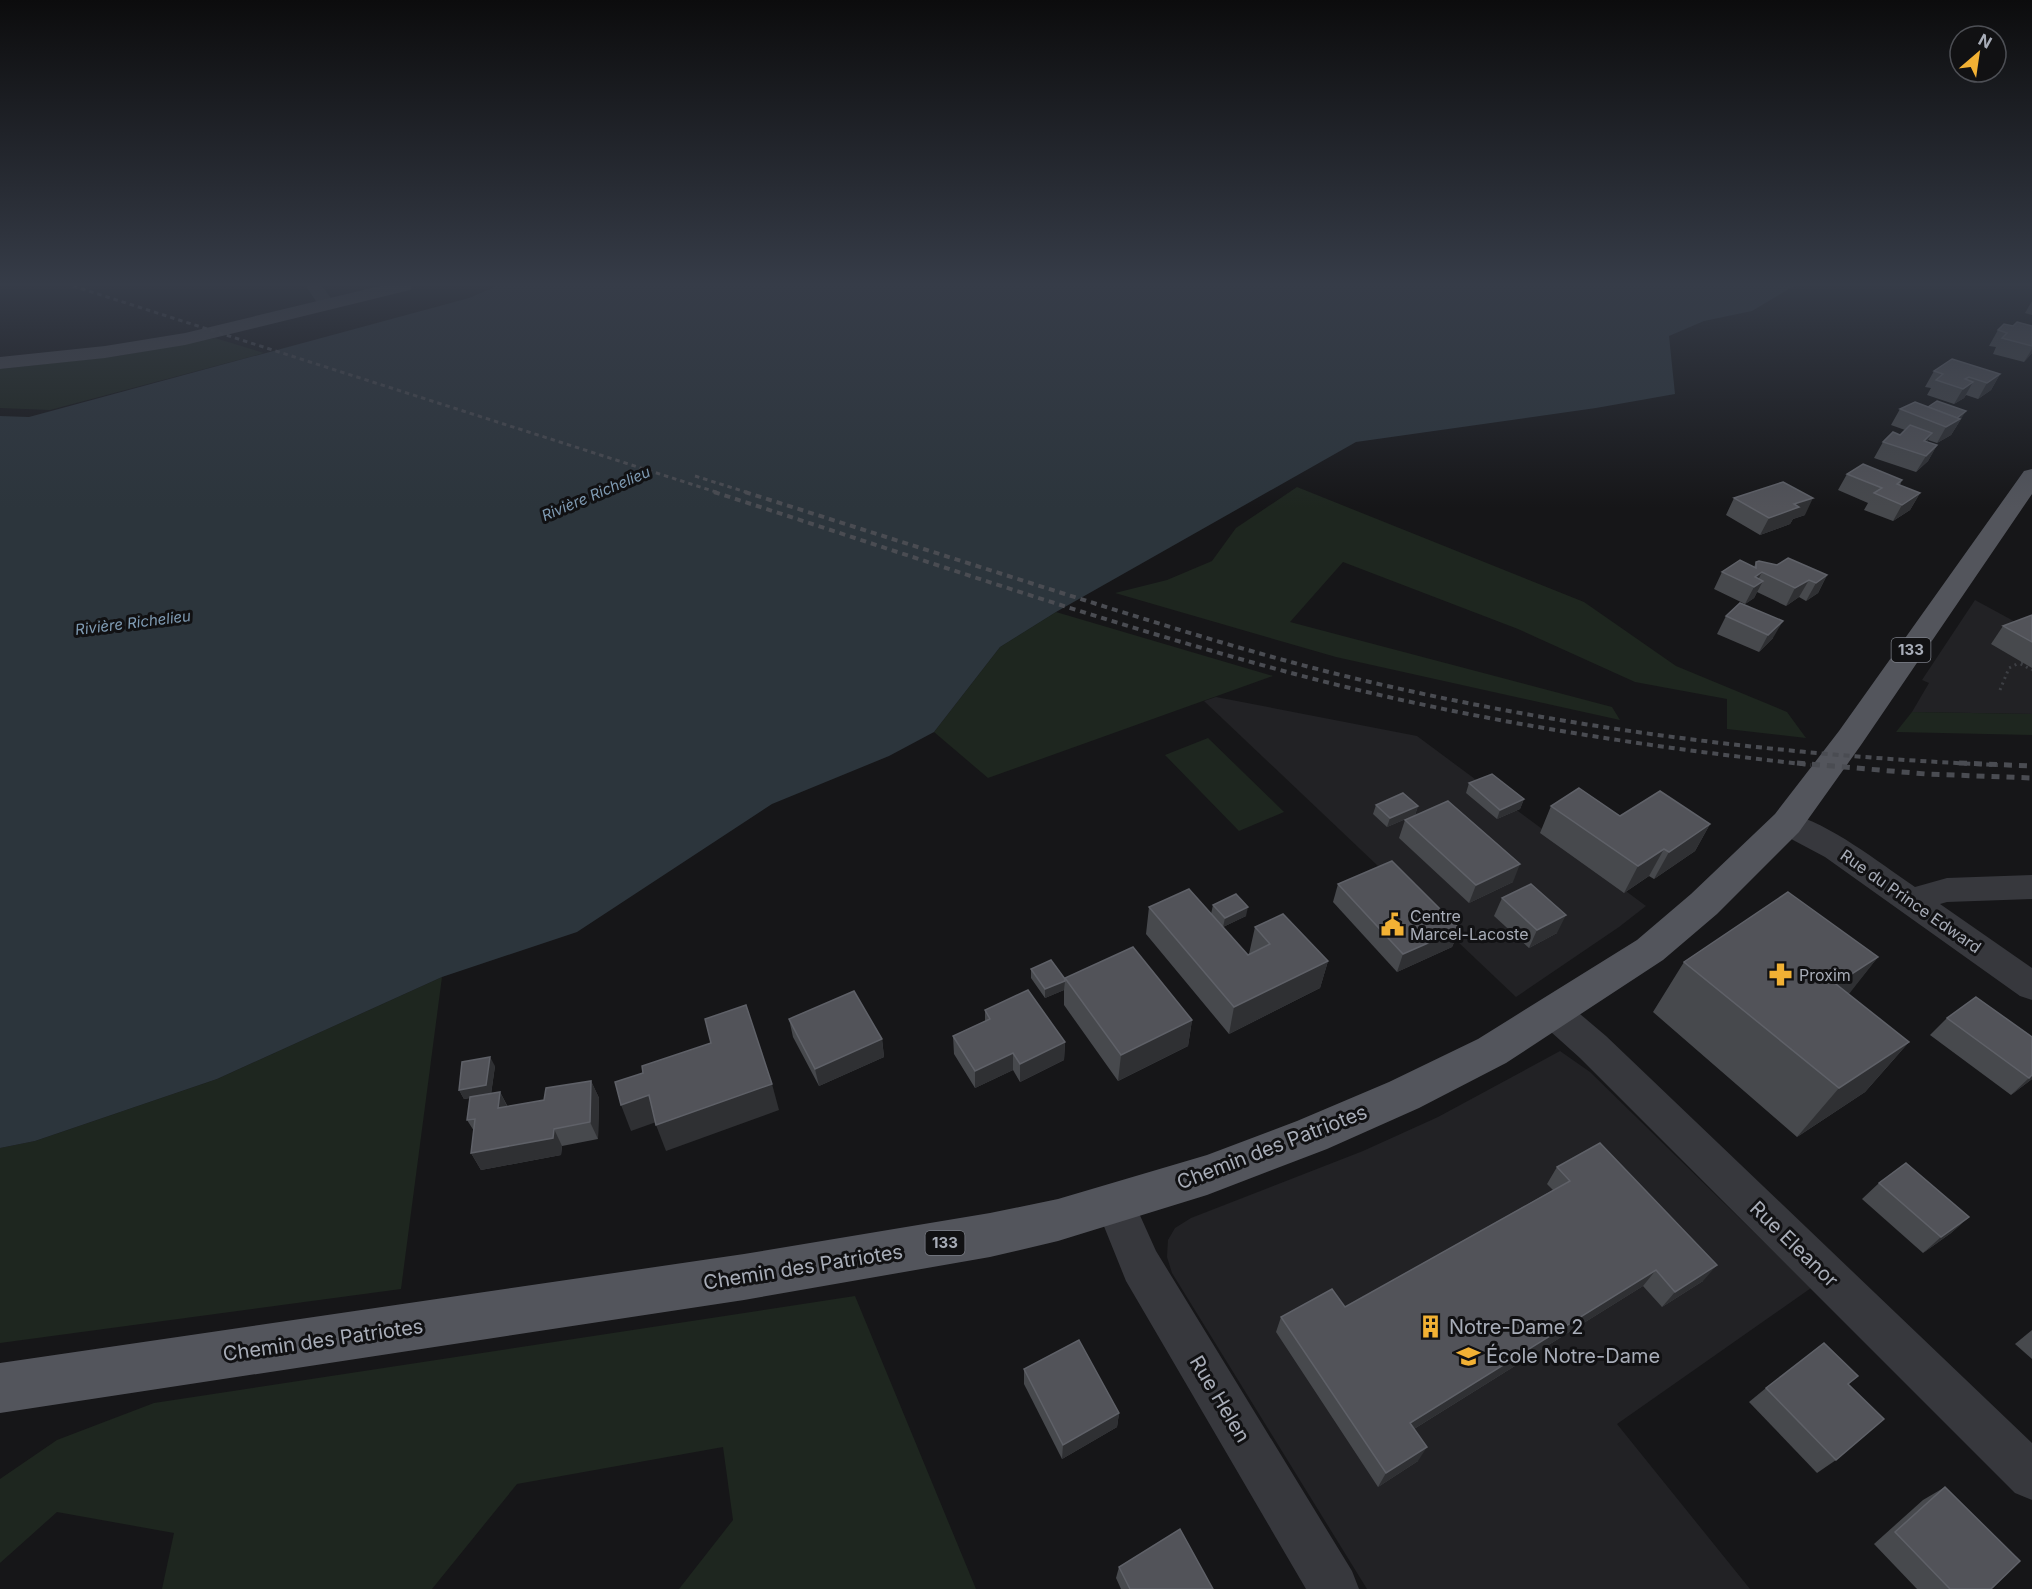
<svg xmlns="http://www.w3.org/2000/svg" width="2032" height="1589" font-family="Inter,sans-serif">
<rect width="100%" height="100%" fill="#161618"/>
<!-- built -->
<g fill="#222225">
<polygon points="1975,600 2032,631 2032,714 1912,712 1929,683 1922,680"/>
<polygon points="1216,697 1417,736 1646,906 1619,927 1516,997 1204,701"/>
<polygon points="1560,1051 1590,1072 1811,1288 1617,1424 1750,1589 1367,1589 1172,1273 1167,1257 1168,1240 1175,1228 1191,1218 1363,1151 1438,1117"/>
</g>
<!-- green -->
<g fill="#1e261f">
<polygon points="215,338 264,353 50,410 0,408 0,369 118,356"/>
<polygon points="1297,487 1584,602 1676,666 1787,712 1806,738 1727,729 1727,699 1635,682 1518,629 1343,562 1290,622 1612,707 1620,720 1336,657 1115,593 1167,580 1212,561 1236,528"/>
<polygon points="1056,612 1273,676 988,778 934,732 1000,647"/>
<polygon points="1912,712 2032,714 2032,735 1896,732"/>
<polygon points="1208,738 1284,812 1239,831 1165,755"/>
<polygon points="442,977 401,1289 0,1343 0,1148 35,1141 217,1079"/>
<polygon points="855,1296 976,1589 679,1589 733,1520 723,1447 517,1484 432,1589 162,1589 174,1533 57,1512 0,1563 0,1479 57,1440 154,1403"/>
</g>
<!-- water -->
<polygon fill="#2c353c" points="497,286 1794,286 1752,311 1704,321 1669,336 1675,394 1596,408 1356,442 1056,612 1000,647 934,732 889,756 772,804 577,932 442,977 217,1079 35,1141 0,1148 0,416 29,417 469,298"/>
<g fill="none" stroke-linecap="round" stroke-linejoin="round">
<!-- path -->
<g stroke="#3d3f44" stroke-width="3" stroke-dasharray="2 4" stroke-linecap="butt">
<polyline points="2023,662 2019,663 2032,670"/>
<polyline points="2000,690 2009,668 2019,663"/>
</g>
<!-- street -->
<g fill="#37383d" fill-rule="evenodd">
<polygon points="306,286 322,286 336,305 333,309 321,309"/>
<path d="M 1787,812 C 1834,826 1875,860 1915,887 L 1947,878 L 2032,875 L 2032,899 L 1947,902 L 1940,904 L 2032,968 L 2032,1000 L 2020,996 L 1825,857 L 1776,831 L 1772,823 L 1776,815 Z"/>
<polygon points="1554,998 1567,1003 1606,1036 2032,1443 2032,1500 2015,1493 1580,1058 1541,1023 1536,1013 1541,1003"/>
<polygon points="1115,1185 1129,1191 1156,1251 1352,1571 1359,1589 1306,1589 1126,1281 1095,1204 1101,1191"/>
</g>
<!-- secondary -->
<polygon fill="#45474d" fill-rule="evenodd" points="380,286 412,286 410,290 185,345 105,358 0,369 0,357 105,346 185,333"/>
<!-- primary -->
<polygon fill="#53555c" fill-rule="evenodd" points="2032,469 2032,494 1861,745 1799,832 1717,914 1663,960 1506,1063 1419,1108 1327,1149 1207,1195 1058,1241 990,1257 744,1300 0,1413 0,1363 744,1254 990,1213 1058,1199 1207,1155 1297,1121 1389,1082 1478,1039 1637,940 1691,894 1775,814 1839,731 2024,471"/>
<!-- rail-far2 -->
<g stroke="#4a4c52" stroke-width="3" stroke-dasharray="4.5 4" stroke-linecap="butt">
<polyline points="73,286 719,493"/>
<polyline points="695,476 749,493"/>
</g>
<!-- rail-far1 -->
<g stroke="#4a4c52" stroke-width="4" stroke-dasharray="6 5" stroke-linecap="butt">
<path d="M 714,492 C 907,554 1100,622 1295,674 C 1464,719 1637,746 1811,765"/>
<path d="M 745,492 C 852,526 958,560 1065,594 C 1166,626 1267,658 1370,682 C 1576,730 1786,756 1998,765"/>
</g>
<!-- rail -->
<g stroke="#4a4c52" stroke-width="5" stroke-dasharray="8 7" stroke-linecap="butt">
<polyline points="1797,763 1926,774 2032,778"/>
<polyline points="1959,763 2032,766"/>
</g>
</g>
<!-- wall -->
<g fill="#47494d">
<polygon points="2032,301 2032,315 2025,313"/>
<polygon points="2013,326 2032,326 2032,353 2024,362 1993,354 1996,347 1989,346 1998,330"/>
<polygon points="1934,371 2000,374 1991,390 1978,399 1966,395 1964,398 1954,404 1927,395 1931,388 1925,387"/>
<polygon points="1900,409 1961,419 1951,435 1937,443 1928,440 1927,442 1937,445 1928,461 1916,472 1874,458 1883,442 1900,435 1905,430 1891,425"/>
<polygon points="1847,474 1902,480 1900,485 1920,493 1910,510 1893,521 1864,510 1868,503 1838,490"/>
<polygon points="1734,498 1805,515 1793,519 1790,524 1760,535 1726,515"/>
<polygon points="1756,562 1827,575 1818,593 1806,601 1799,597 1786,606 1757,592 1754,598 1745,604 1714,589 1722,572 1754,567"/>
<polygon points="1740,603 1773,638 1759,652 1717,634 1726,616"/>
<polygon points="2032,615 2032,668 1991,644 2003,626"/>
<polygon points="1469,783 1524,799 1520,809 1497,819 1466,793"/>
<polygon points="1376,805 1418,806 1415,815 1387,827 1373,814"/>
<polygon points="1551,806 1620,816 1710,824 1695,851 1654,879 1649,876 1624,893 1540,833"/>
<polygon points="1405,820 1513,882 1469,903 1399,838"/>
<polygon points="1338,884 1460,929 1452,947 1397,972 1333,902"/>
<polygon points="1502,898 1557,933 1529,948 1494,916"/>
<polygon points="1213,905 1246,916 1223,927 1248,955 1249,954 1255,927 1328,961 1320,988 1229,1034 1146,934 1149,907 1211,914"/>
<polygon points="1878,957 1848,994 1909,1042 1865,1092 1797,1137 1653,1012 1684,962"/>
<polygon points="1031,969 1065,979 1192,1020 1188,1046 1118,1081 1064,1005 1064,990 1045,998 1031,978"/>
<polygon points="985,1010 1065,1042 1064,1060 1020,1082 1013,1070 975,1088 954,1054 953,1036 985,1021"/>
<polygon points="1947,1018 2032,1037 2032,1079 2011,1095 1930,1035"/>
<polygon points="789,1019 882,1039 884,1057 819,1086 793,1037"/>
<polygon points="495,1066 491,1094 500,1092 508,1107 544,1100 591,1081 599,1098 598,1139 562,1146 561,1155 481,1170 471,1153 474,1131 467,1120 470,1098 464,1099 459,1090"/>
<polygon points="1557,1167 1703,1281 1662,1307 1643,1286 1414,1429 1418,1461 1378,1487 1276,1332 1281,1317 1345,1307 1553,1190 1547,1184"/>
<polygon points="1879,1183 1969,1217 1951,1233 1923,1253 1862,1199"/>
<polygon points="2032,1330 2032,1359 2015,1344"/>
<polygon points="1024,1369 1119,1413 1117,1427 1062,1459 1024,1384"/>
<polygon points="1848,1384 1836,1460 1817,1473 1749,1402 1766,1388"/>
<polygon points="1945,1487 1991,1589 1917,1589 1874,1544 1923,1500"/>
<polygon points="1119,1567 1213,1589 1121,1589 1116,1578"/>
</g>
<!-- shaded-wall -->
<g fill="#2f3033">
<polygon points="2032,349 2032,353 2024,362"/>
<polygon points="2000,374 1991,390 1978,399 1987,383"/>
<polygon points="1973,382 1964,398 1954,404 1963,389"/>
<polygon points="1966,411 1951,435 1937,443 1946,427"/>
<polygon points="1932,433 1923,449 1924,441"/>
<polygon points="1937,445 1928,461 1916,472 1926,456"/>
<polygon points="1920,493 1910,510 1893,521 1902,505"/>
<polygon points="1813,498 1805,515 1793,519 1790,524 1760,535 1769,518 1794,504"/>
<polygon points="1762,572 1755,586 1763,581 1754,598 1745,604 1754,587 1755,577"/>
<polygon points="1827,575 1818,593 1806,601 1816,583"/>
<polygon points="1809,580 1799,597 1786,606 1795,588"/>
<polygon points="1783,621 1773,638 1759,652 1768,635"/>
<polygon points="1524,799 1520,809 1497,819 1500,810"/>
<polygon points="1418,806 1415,815 1387,827 1390,818"/>
<polygon points="1710,824 1695,851 1654,879 1669,852"/>
<polygon points="1664,849 1649,876 1624,893 1638,866"/>
<polygon points="1520,864 1513,882 1469,903 1476,885"/>
<polygon points="1248,907 1246,916 1223,927 1225,918"/>
<polygon points="1566,915 1557,933 1529,948 1537,930"/>
<polygon points="1460,929 1452,947 1397,972 1403,954"/>
<polygon points="1878,957 1838,1008 1836,984"/>
<polygon points="1328,961 1320,988 1229,1034 1234,1007"/>
<polygon points="1065,981 1064,990 1045,998 1045,989"/>
<polygon points="1192,1020 1188,1046 1118,1081 1121,1055"/>
<polygon points="882,1039 884,1057 819,1086 815,1069"/>
<polygon points="1065,1042 1064,1060 1020,1082 1020,1064"/>
<polygon points="1909,1042 1865,1092 1797,1137 1839,1088"/>
<polygon points="1013,1053 1013,1070 975,1088 975,1071"/>
<polygon points="490,1057 495,1066 491,1094 464,1099 459,1090"/>
<polygon points="2032,1075 2032,1079 2011,1095 2029,1078"/>
<polygon points="591,1081 599,1098 598,1139 590,1122"/>
<polygon points="772,1084 779,1110 666,1151 656,1125"/>
<polygon points="500,1092 509,1110 498,1108"/>
<polygon points="649,1095 659,1121 631,1131 621,1105"/>
<polygon points="554,1129 562,1146 561,1155 481,1170 471,1153"/>
<polygon points="1969,1217 1951,1233 1923,1253 1941,1237"/>
<polygon points="1717,1265 1703,1281 1662,1307 1675,1292"/>
<polygon points="1656,1270 1643,1286 1401,1437 1410,1423"/>
<polygon points="1119,1413 1117,1427 1062,1459 1063,1445"/>
<polygon points="1427,1447 1418,1461 1378,1487 1386,1473"/>
</g>
<!-- building -->
<g fill="#525359" stroke="#5f6168" stroke-width="1.5">
<polygon points="2017,322 2032,326 2032,346 2002,338 2007,333 1998,330 2004,324 2013,326"/>
<polygon points="1952,359 2000,374 1987,383 1969,377 1965,379 1973,382 1963,389 1936,380 1943,374 1934,371"/>
<polygon points="1937,401 1966,411 1957,418 1928,407"/>
<polygon points="1915,402 1960,419 1946,427 1900,409"/>
<polygon points="1910,425 1932,433 1924,441 1937,445 1926,456 1883,442 1893,432 1900,435"/>
<polygon points="1863,464 1902,480 1897,484 1920,493 1902,505 1874,493 1882,488 1847,474"/>
<polygon points="1783,482 1813,498 1794,504 1799,507 1769,518 1734,498"/>
<polygon points="1788,558 1827,575 1816,583 1809,580 1795,588 1762,572 1755,577 1763,581 1754,587 1722,572 1740,560 1756,568 1756,562 1759,561 1777,565"/>
<polygon points="1740,603 1783,621 1768,635 1726,616"/>
<polygon points="2032,615 2032,642 2003,626"/>
<polygon points="1492,774 1524,799 1500,810 1469,783"/>
<polygon points="1579,788 1620,816 1660,791 1710,824 1669,852 1664,849 1638,866 1551,806"/>
<polygon points="1403,793 1418,806 1390,818 1376,805"/>
<polygon points="1448,801 1520,864 1476,885 1405,820"/>
<polygon points="1392,861 1460,929 1403,954 1338,884"/>
<polygon points="1531,884 1566,915 1537,930 1502,898"/>
<polygon points="1189,889 1248,955 1270,944 1255,927 1283,914 1328,961 1234,1007 1149,907"/>
<polygon points="1788,892 1878,957 1836,984 1909,1042 1839,1088 1684,962"/>
<polygon points="1236,894 1248,907 1225,918 1213,905"/>
<polygon points="1133,947 1192,1020 1121,1055 1065,978"/>
<polygon points="1051,960 1065,979 1065,981 1045,989 1031,969"/>
<polygon points="1028,990 1065,1042 1020,1064 1013,1053 975,1071 953,1036 990,1019 985,1010"/>
<polygon points="854,991 882,1039 815,1069 789,1019"/>
<polygon points="1976,997 2032,1037 2032,1075 2029,1078 1947,1018"/>
<polygon points="746,1005 772,1084 656,1125 649,1095 621,1105 615,1082 643,1073 642,1066 711,1043 705,1019"/>
<polygon points="490,1057 486,1085 459,1090 462,1062"/>
<polygon points="591,1081 590,1122 554,1129 553,1138 471,1153 475,1119 467,1120 470,1097 500,1092 498,1108 544,1100 546,1088"/>
<polygon points="1600,1143 1717,1265 1675,1292 1656,1270 1410,1423 1427,1447 1386,1473 1281,1317 1332,1289 1345,1307 1570,1181 1557,1167"/>
<polygon points="1906,1163 1969,1217 1941,1237 1879,1183"/>
<polygon points="1079,1340 1119,1413 1063,1445 1024,1369"/>
<polygon points="1824,1343 1858,1376 1848,1384 1884,1419 1836,1460 1766,1388"/>
<polygon points="1945,1487 2020,1561 1991,1589 1950,1589 1895,1532"/>
<polygon points="1180,1529 1213,1589 1130,1589 1119,1567"/>
</g>
<!-- sky -->
<linearGradient id="sky" x2="0" y2="1"><stop stop-color="#0c0c0d"/><stop offset="0.56" stop-color="#363c48"/><stop offset="1" stop-color="#363c48" stop-opacity="0"/></linearGradient>
<rect width="2032" height="508" fill="url(#sky)"/>
<!-- icons -->
<defs>
<symbol id="civic-bare" viewBox="-9 -9 18 18"><path d="M-.6-6.5H3V-4.5H.6V-3L4-1V1h2V6H-6V1h2V-1L-.6-3ZM-1.2 2.5V6h2.4V2.5Z" fill="#f2b134" stroke="#111113" stroke-width="2.5" paint-order="stroke"/></symbol>
<symbol id="pharmacy-bare" viewBox="-9 -9 18 18"><path d="M-2-6h4v4h4v4h-4v4h-4v-4h-4v-4h4Z" fill="#f2b134" stroke="#111113" stroke-width="2.5" paint-order="stroke"/></symbol>
<symbol id="building-bare" viewBox="-9 -9 18 18"><path d="M-4-6H4V6H1V3H-1V6H-4ZM-2.5-4.3h1.7v1.8h-1.7ZM.8-4.3h1.7v1.8H.8ZM-2.5-1h1.7V.8h-1.7ZM.8-1h1.7V.8H.8Z" fill="#f2b134" stroke="#111113" stroke-width="2.5" paint-order="stroke"/></symbol>
<symbol id="school-bare" viewBox="-9 -9 18 18"><path d="M0-5L7-2L0 1L-7-2ZM-4 1L0 2.5L4 1V4Q0 6-4 4Z" fill="#f2b134" stroke="#111113" stroke-width="2.5" paint-order="stroke"/></symbol>
</defs>
<g fill-rule="evenodd">
<use href="#civic-bare" x="1376" y="908" width="33" height="33"/>
<use href="#pharmacy-bare" x="1764" y="958" width="33" height="33"/>
<use href="#building-bare" x="1414" y="1310" width="33" height="33"/>
<use href="#school-bare" x="1452" y="1340" width="33" height="33"/>
</g>
<g text-anchor="middle" stroke-width="6" stroke-linejoin="round" paint-order="stroke">
<!-- far-water labels -->
<g font-size="15" font-style="italic" fill="#7f9bb3" stroke="#111113">
<text transform="translate(596 494) rotate(-23)" y="5">Rivière Richelieu</text>
<text transform="translate(133 623) rotate(-7)" y="5">Rivière Richelieu</text>
</g>
<!-- shield labels -->
<g fill="#111113" stroke="#7b7e86" stroke-width="1.5">
<rect x="1891.5" y="638" width="39" height="24" rx="4.5"/>
<rect x="925.5" y="1231" width="39" height="24" rx="4.5"/>
</g>
<g font-size="15" font-weight="bold" fill="#a8adb8">
<text x="1911" y="655">133</text>
<text x="945" y="1248">133</text>
</g>
<!-- street labels -->
<g font-size="16" fill="#a8adb8" stroke="#111113">
<text transform="translate(1911 901) rotate(35)" y="6">Rue du Prince Edward</text>
</g>
<!-- poi labels -->
<g font-size="16" fill="#a8adb8" stroke="#111113" text-anchor="start">
<text x="1410" y="922">Centre<tspan x="1410" dy="18">Marcel-Lacoste</tspan></text>
<text x="1799" y="981">Proxim</text>
</g>
<!-- near-street labels -->
<g font-size="20" fill="#a8adb8" stroke="#111113">
<text transform="translate(1272 1147) rotate(-21)" y="7">Chemin des Patriotes</text>
<text transform="translate(1794 1244) rotate(44)" y="7">Rue Eleanor</text>
<text transform="translate(803 1267) rotate(-9)" y="7">Chemin des Patriotes</text>
<text transform="translate(323 1340) rotate(-8)" y="7">Chemin des Patriotes</text>
<text transform="translate(1220 1399) rotate(59)" y="7">Rue Helen</text>
</g>
<!-- near-poi labels -->
<g font-size="20" fill="#a8adb8" stroke="#111113" text-anchor="start">
<text x="1449" y="1334">Notre-Dame 2</text>
<text x="1486" y="1363">École Notre-Dame</text>
</g>
</g>
<!-- north arrow -->
<g transform="translate(1978 54) rotate(29)"><circle r="28" fill="#111113" stroke="#4d4f55" stroke-width="1.5"/>
<path d="M0-4.5L10 22L0 15L-10 22Z" fill="#f2b134"/>
<text y="-9" font-size="16" font-weight="bold" text-anchor="middle" fill="#a8adb8">N</text>
</g>
</svg>
